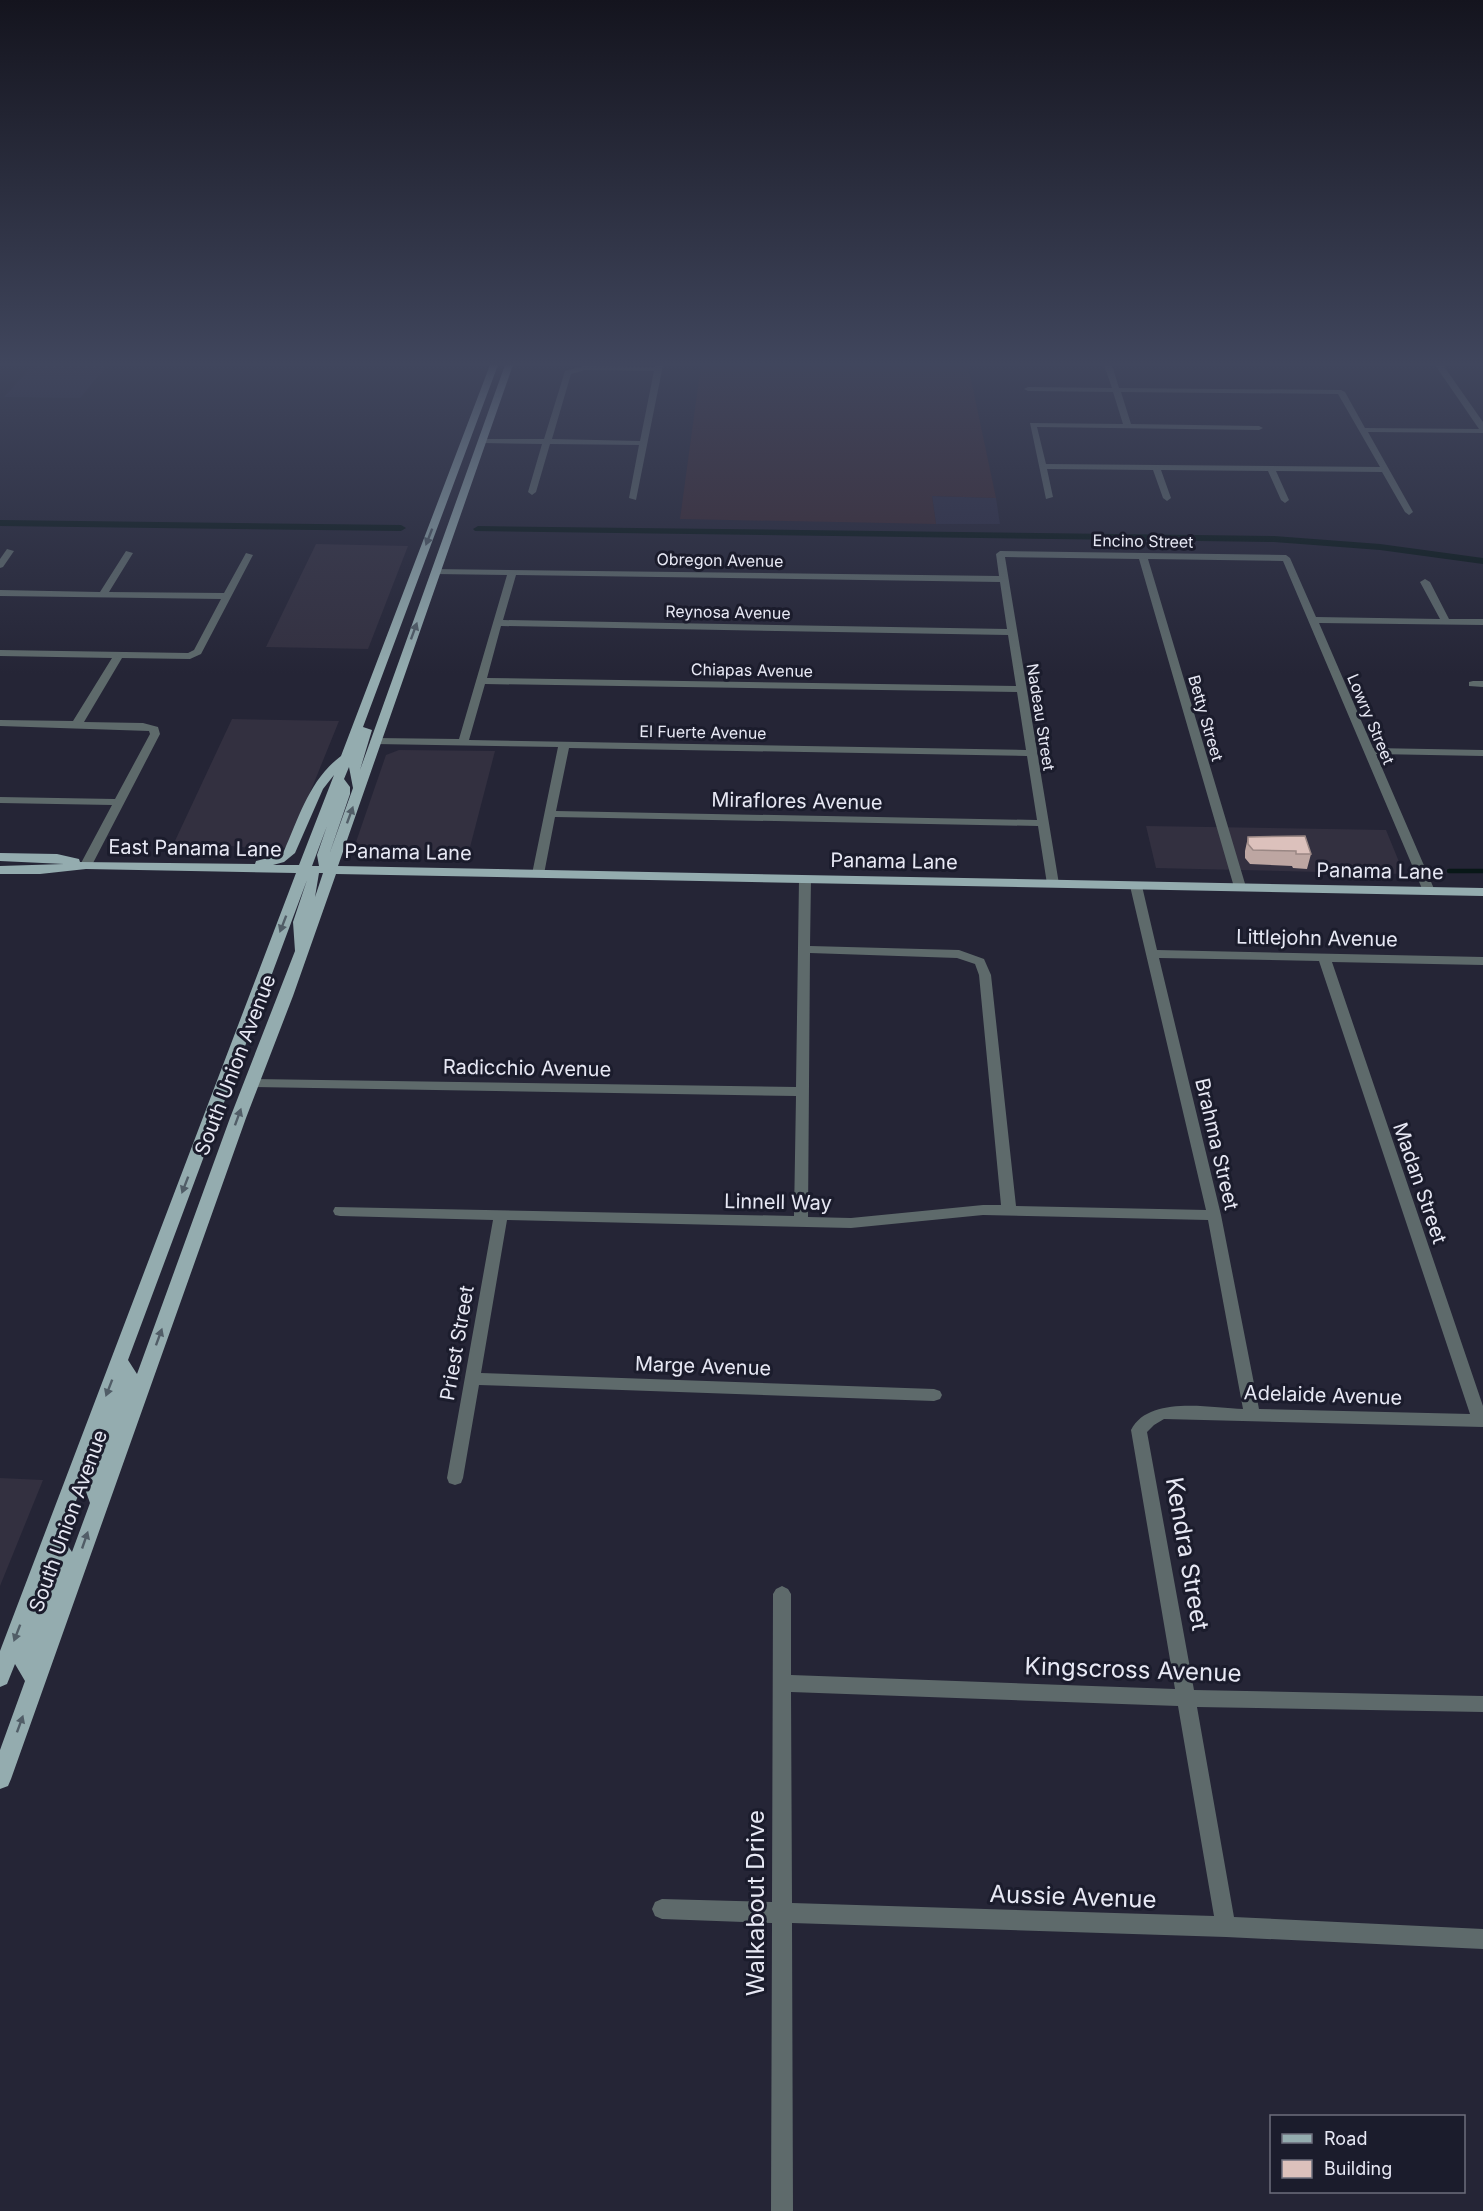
<svg xmlns="http://www.w3.org/2000/svg" width="1483" height="2211" font-family="Inter,sans-serif">
<rect width="100%" height="100%" fill="#252536"/>
<!-- commercial -->
<g fill="#333040">
<polygon points="316,544 408,546 368,649 266,647"/>
<polygon points="232,719 339,721 288,847 271,850 222,845 174,843"/>
<polygon points="399,750 495,751 469,851 365,849 356,842 386,755"/>
<polygon points="1146,826 1386,830 1404,874 1156,868"/>
<polygon points="0,1478 43,1480 0,1586"/>
</g>
<!-- built -->
<g fill="#2d2d44">
<polygon points="33,365 108,365 80,398 4,397"/>
<polygon points="932,496 996,498 1000,524 936,524"/>
</g>
<!-- education -->
<polygon fill="#3a2831" points="701,365 968,365 996,498 932,496 936,524 680,519"/>
<g fill="none" stroke-linecap="round" stroke-linejoin="round">
<!-- stream -->
<polyline stroke="#081717" stroke-width="4.5" points="1449,871 1483,871"/>
<!-- canal -->
<g fill="#081717" fill-rule="evenodd">
<polygon points="0,520 401,525 406,528 401,531 0,526"/>
<polygon points="478,526 1274,536 1380,544 1483,558 1483,564 1380,550 1274,542 475,531 473,529"/>
</g>
<!-- minor -->
<g fill="#5e6a6b" fill-rule="evenodd">
<path d="M 655,365 L 663,365 L 636,500 L 629,498 L 639,445 L 550,444 L 536,492 L 532,495 L 528,492 L 542,444 L 482,443 L 478,441 L 482,439 L 544,439 L 565,371 L 584,366 L 655,367 ZM 585,370 L 654,371 L 640,441 L 552,439 L 571,374 Z"/>
<path d="M 1104,365 L 1112,365 L 1119,388 L 1341,390 L 1345,392 L 1365,428 L 1479,429 L 1435,365 L 1443,365 L 1483,422 L 1483,433 L 1368,432 L 1413,512 L 1409,515 L 1405,512 L 1382,472 L 1276,471 L 1289,500 L 1285,503 L 1281,500 L 1268,471 L 1161,470 L 1171,498 L 1167,501 L 1163,498 L 1153,470 L 1047,469 L 1053,497 L 1046,499 L 1030,423 L 1123,424 L 1113,392 L 1028,391 L 1024,389 L 1028,387 L 1112,388 ZM 1121,392 L 1338,394 L 1380,467 L 1046,464 L 1037,427 L 1259,430 L 1263,428 L 1259,426 L 1131,424 Z"/>
<polygon points="7,549 14,551 3,567 0,568 0,559"/>
<polygon points="126,551 133,553 109,592 224,593 246,553 253,555 201,654 190,659 122,658 84,722 143,723 158,727 160,734 92,865 86,868 80,865 112,805 0,803 0,797 115,799 150,734 149,731 0,726 0,720 73,721 112,658 0,656 0,650 188,653 194,650 221,599 0,596 0,590 100,592"/>
<path d="M 1000,551 L 1286,555 L 1290,558 L 1316,617 L 1440,619 L 1420,582 L 1425,579 L 1430,582 L 1449,619 L 1483,619 L 1483,625 L 1319,623 L 1373,748 L 1483,750 L 1483,756 L 1376,754 L 1435,891 L 1433,893 L 1425,893 L 1423,891 L 1283,561 L 1148,559 L 1246,887 L 1240,891 L 1234,887 L 1139,559 L 1005,557 L 1059,884 L 1053,887 L 1047,884 L 1038,826 L 555,817 L 544,874 L 538,877 L 532,874 L 558,747 L 375,744 L 370,741 L 375,738 L 459,739 L 507,575 L 435,574 L 432,573 L 432,569 L 999,576 L 996,554 ZM 516,575 L 1000,582 L 1007,629 L 503,620 ZM 501,626 L 1008,635 L 1016,686 L 487,678 ZM 485,684 L 1017,692 L 1026,750 L 469,740 ZM 569,748 L 1027,756 L 1037,820 L 556,811 Z"/>
<polygon points="1473,681 1483,681 1483,687 1469,686 1469,682"/>
<path d="M 805,876 L 811,879 L 810,946 L 959,950 L 984,959 L 991,975 L 1016,1206 L 1206,1210 L 1130,886 L 1132,884 L 1136,882 L 1142,886 L 1157,950 L 1483,957 L 1483,965 L 1332,962 L 1483,1406 L 1483,1427 L 1164,1419 L 1154,1425 L 1147,1432 L 1194,1690 L 1483,1696 L 1483,1712 L 1197,1707 L 1234,1917 L 1483,1929 L 1483,1949 L 1226,1937 L 792,1923 L 793,2211 L 771,2211 L 772,1923 L 662,1919 L 655,1916 L 652,1909 L 655,1902 L 662,1899 L 772,1902 L 773,1594 L 776,1589 L 782,1586 L 788,1589 L 791,1594 L 791,1675 L 1175,1689 L 1131,1430 C 1149,1395 1210,1408 1243,1409 L 1208,1220 L 983,1215 L 851,1228 L 507,1220 L 481,1373 L 934,1389 L 940,1391 L 942,1395 L 940,1399 L 934,1401 L 479,1385 L 463,1478 L 461,1483 L 455,1485 L 449,1483 L 447,1478 L 493,1220 L 340,1216 L 335,1215 L 333,1211 L 335,1207 L 794,1216 L 796,1096 L 251,1087 L 244,1083 L 251,1079 L 796,1087 L 799,879 ZM 810,953 L 957,958 L 975,964 L 979,975 L 1001,1205 L 983,1205 L 851,1218 L 808,1217 ZM 1159,958 L 1319,961 L 1470,1414 L 1259,1409 L 1221,1215 ZM 791,1692 L 1178,1706 L 1214,1916 L 792,1903 Z"/>
</g>
<!-- major -->
<path fill="#94acaf" fill-rule="evenodd" d="M 490,365 L 498,365 L 363,727 L 372,730 L 360,770 L 505,365 L 513,365 L 338,866 L 1483,888 L 1483,896 L 336,874 L 293,996 L 246,1118 L 11,1779 L 8,1786 L 0,1789 L 0,1750 L 25,1681 L 15,1664 L 7,1684 L 0,1687 L 0,1651 L 296,873 L 86,869 L 40,874 L 0,874 L 0,866 L 64,864 L 0,861 L 0,853 L 57,854 L 79,859 L 80,862 L 255,864 L 256,861 L 276,856 L 284,851 C 299,817 310,779 341,756 ZM 349,767 L 353,788 L 329,855 L 350,794 L 350,787 L 344,779 ZM 334,775 L 299,865 L 273,865 L 284,862 L 295,853 L 323,789 ZM 327,826 L 317,855 L 319,866 L 312,866 ZM 319,873 L 323,873 L 315,897 ZM 307,880 L 293,922 L 295,951 L 230,1118 L 137,1374 L 128,1360 ZM 83,1483 L 90,1503 L 72,1552 L 62,1537 Z"/>
</g>
<!-- wall -->
<polygon fill="#bda6a2" points="1248,837 1311,854 1307,869 1293,868 1292,866 1250,864 1245,858 1245,851"/>
<!-- building -->
<polygon fill="#dcc1bc" stroke="#9a8784" stroke-width="1.5" points="1305,836 1311,854 1296,854 1296,851 1253,850 1248,844 1248,837"/>
<!-- one-way arrows -->
<defs><path id="oneway-solid" d="M-6-.8H1V-3.2L6.5 0L1 3.2V.8H-6Z" transform="scale(1.5)"/></defs>
<g fill="#515d67">
<use href="#oneway-solid" transform="translate(429 537) rotate(111)"/>
<use href="#oneway-solid" transform="translate(414 631) rotate(-70)"/>
<use href="#oneway-solid" transform="translate(350 815) rotate(-70)"/>
<use href="#oneway-solid" transform="translate(283 924) rotate(111)"/>
<use href="#oneway-solid" transform="translate(238 1117) rotate(-70)"/>
<use href="#oneway-solid" transform="translate(185 1185) rotate(111)"/>
<use href="#oneway-solid" transform="translate(159 1337) rotate(-70)"/>
<use href="#oneway-solid" transform="translate(109 1388) rotate(111)"/>
<use href="#oneway-solid" transform="translate(85 1540) rotate(-71)"/>
<use href="#oneway-solid" transform="translate(17 1633) rotate(111)"/>
<use href="#oneway-solid" transform="translate(20 1724) rotate(-70)"/>
</g>
<!-- sky -->
<linearGradient id="sky" x2="0" y2="1"><stop stop-color="#14141e"/><stop offset="0.54" stop-color="#40465d"/><stop offset="1" stop-color="#40465d" stop-opacity="0"/></linearGradient>
<rect width="1483" height="674" fill="url(#sky)"/>
<g text-anchor="middle" stroke-width="6" stroke-linejoin="round" paint-order="stroke">
<!-- far-street labels -->
<g font-size="16" fill="#e7e8f4" stroke="#1b1c2c">
<text transform="translate(1143 541) rotate(1)" y="6">Encino Street</text>
<text transform="translate(720 560) rotate(1)" y="6">Obregon Avenue</text>
<text transform="translate(728 612) rotate(1)" y="6">Reynosa Avenue</text>
<text transform="translate(752 670) rotate(1)" y="6">Chiapas Avenue</text>
<text transform="translate(1041 717) rotate(81)" y="6">Nadeau Street</text>
<text transform="translate(1206 718) rotate(74)" y="6">Betty Street</text>
<text transform="translate(1371 719) rotate(67)" y="6">Lowry Street</text>
<text transform="translate(703 732) rotate(1)" y="6">El Fuerte Avenue</text>
</g>
<!-- street labels -->
<g font-size="20" fill="#e7e8f4" stroke="#1b1c2c">
<text transform="translate(797 801) rotate(1)" y="7">Miraflores Avenue</text>
<text transform="translate(195 848) rotate(1)" y="7">East Panama Lane</text>
<text transform="translate(408 852) rotate(1)" y="7">Panama Lane</text>
<text transform="translate(894 861) rotate(1)" y="7">Panama Lane</text>
<text transform="translate(1380 871) rotate(1)" y="7">Panama Lane</text>
<text transform="translate(1317 938) rotate(1)" y="7">Littlejohn Avenue</text>
<text transform="translate(235 1065) rotate(-69)" y="7">South Union Avenue</text>
<text transform="translate(527 1068) rotate(1)" y="7">Radicchio Avenue</text>
<text transform="translate(1217 1144) rotate(77)" y="7">Brahma Street</text>
<text transform="translate(1420 1183) rotate(71)" y="7">Madan Street</text>
<text transform="translate(778 1202) rotate(1)" y="7">Linnell Way</text>
<text transform="translate(457 1343) rotate(-80)" y="7">Priest Street</text>
<text transform="translate(703 1366) rotate(2)" y="7">Marge Avenue</text>
<text transform="translate(1323 1395) rotate(2)" y="7">Adelaide Avenue</text>
<text transform="translate(68 1521) rotate(-70)" y="7">South Union Avenue</text>
</g>
<!-- near-street labels -->
<g font-size="24" fill="#e7e8f4" stroke="#1b1c2c">
<text transform="translate(1187 1554) rotate(80)" y="8">Kendra Street</text>
<text transform="translate(1133 1670) rotate(2)" y="8">Kingscross Avenue</text>
<text transform="translate(1073 1897) rotate(2)" y="8">Aussie Avenue</text>
<text transform="translate(756 1903) rotate(-90)" y="8">Walkabout Drive</text>
</g>
</g>
<!-- legend -->
<rect x="1270" y="2115" width="195" height="78" fill="#1b1c2c" stroke="#6d6e7c" stroke-width="1.5"/>
<rect x="1282" y="2134" width="30" height="9" fill="#94acaf" stroke="#6d6e7c" stroke-width="1.5"/>
<text x="1324" y="2145" font-size="18" fill="#e7e8f4">Road</text>
<rect x="1282" y="2160" width="30" height="18" fill="#dcc1bc" stroke="#6d6e7c" stroke-width="1.5"/>
<text x="1324" y="2175" font-size="18" fill="#e7e8f4">Building</text>
</svg>
